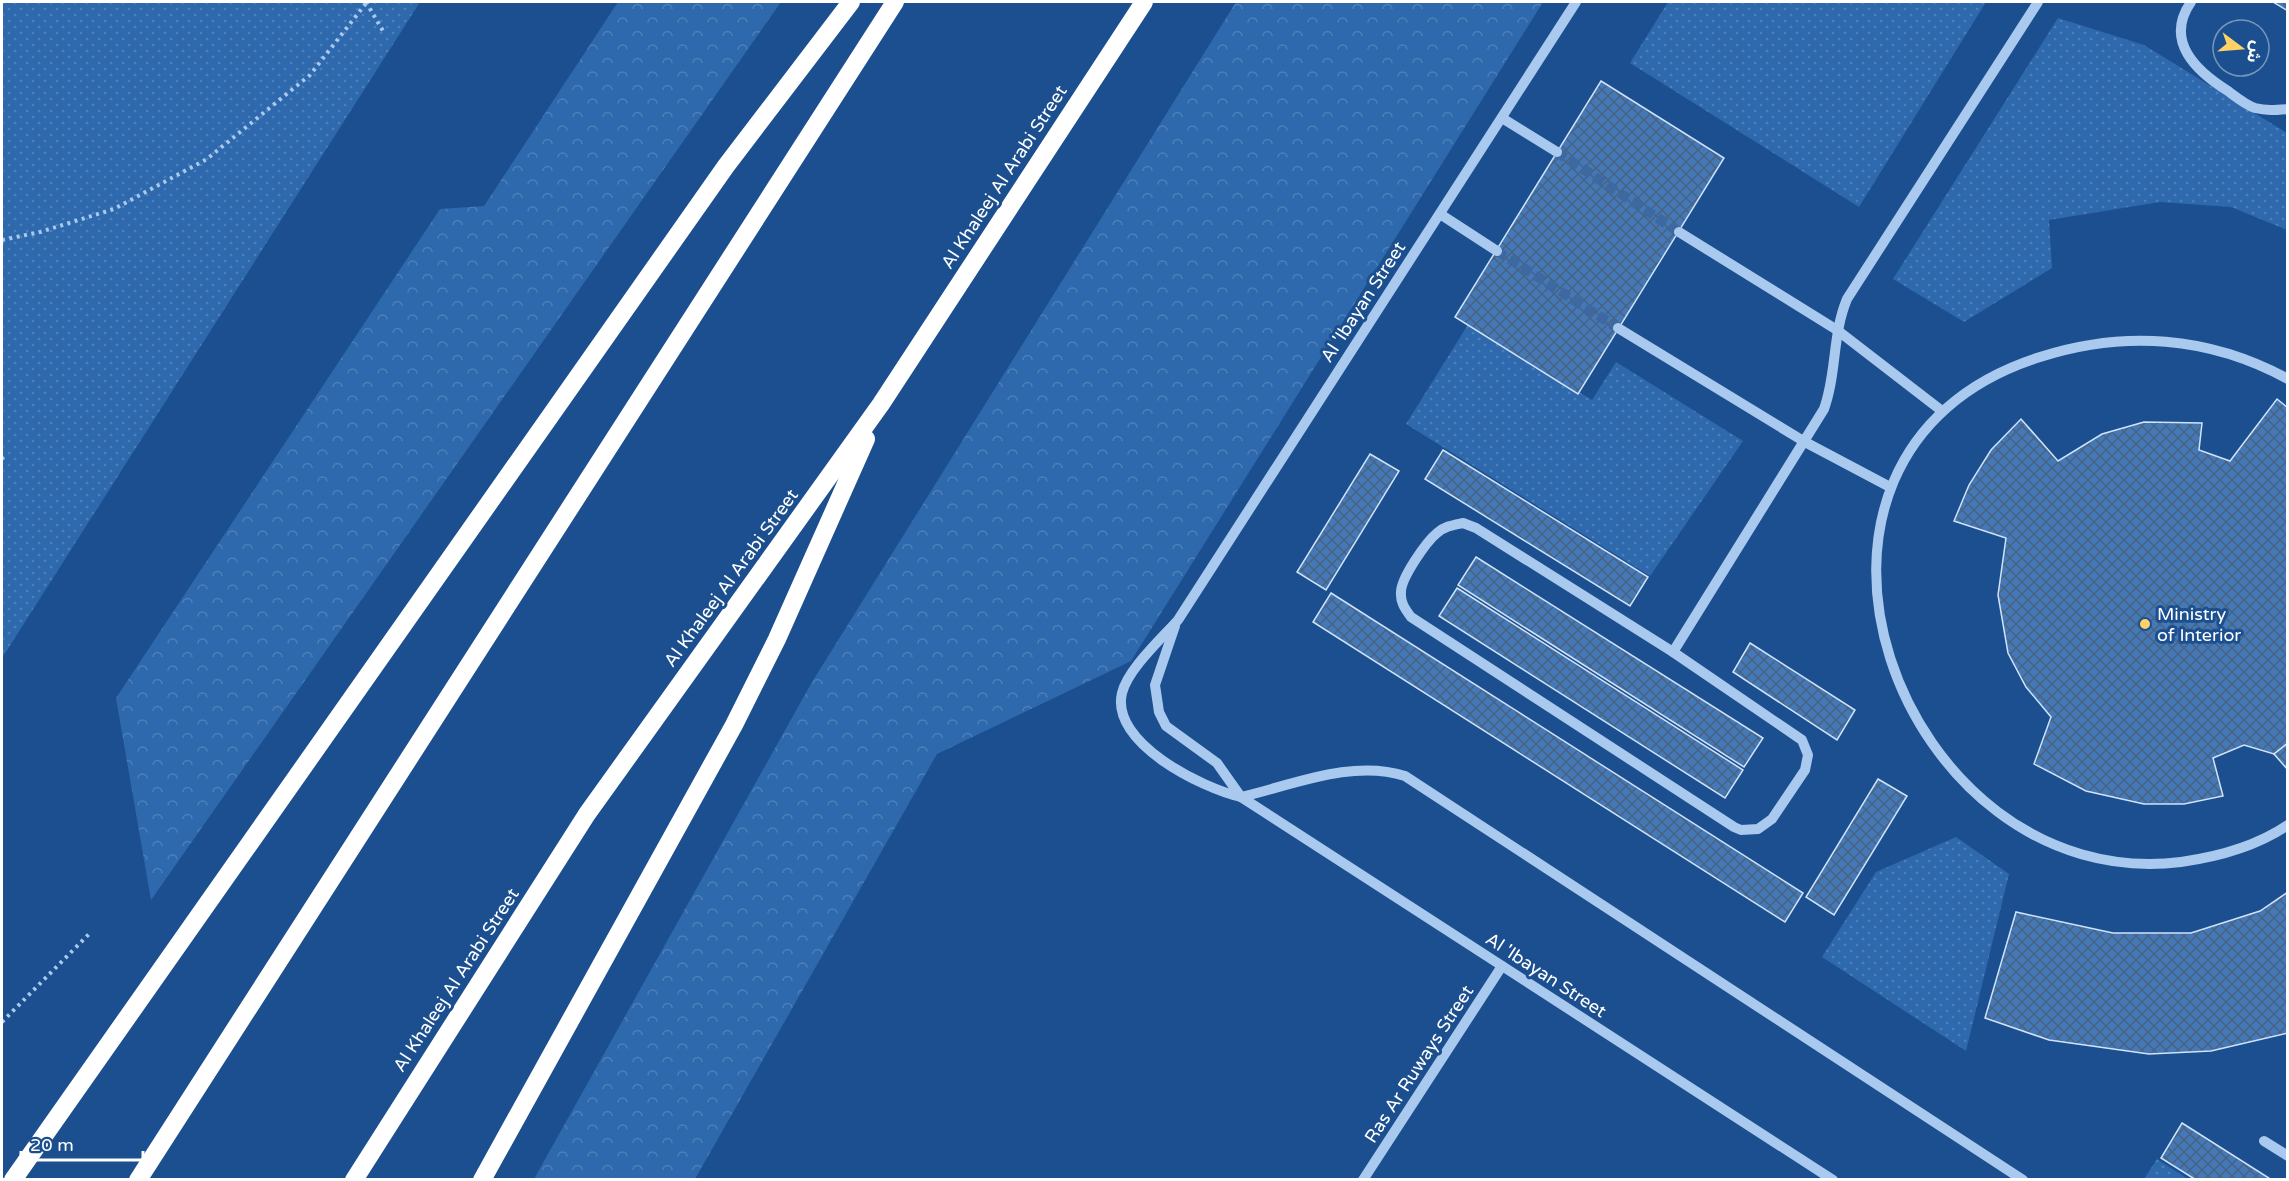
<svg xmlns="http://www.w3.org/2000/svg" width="2289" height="1181" font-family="'Varela Round','Noto Sans Arabic',sans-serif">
<defs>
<pattern id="grass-dots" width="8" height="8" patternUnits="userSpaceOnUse" patternTransform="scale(1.5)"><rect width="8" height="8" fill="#2e69ad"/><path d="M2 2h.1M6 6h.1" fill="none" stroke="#4d80b9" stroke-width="1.8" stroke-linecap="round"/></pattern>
<pattern id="forest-crowns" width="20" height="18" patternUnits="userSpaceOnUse" patternTransform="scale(1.5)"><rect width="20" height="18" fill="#2e69ad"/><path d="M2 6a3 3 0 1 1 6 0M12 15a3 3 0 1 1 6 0" fill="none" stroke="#4d80b9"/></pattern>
<pattern id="building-cross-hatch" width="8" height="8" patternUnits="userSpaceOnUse" patternTransform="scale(1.5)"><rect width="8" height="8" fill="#4478b7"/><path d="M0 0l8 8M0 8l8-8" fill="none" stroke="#486282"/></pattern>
</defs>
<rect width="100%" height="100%" fill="#1b4f8f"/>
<!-- grass -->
<g fill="url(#grass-dots)">
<polygon points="2,2 420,2 2,658"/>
<polygon points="1668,2 1986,2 1859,207 1630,63"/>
<polygon points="2058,18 2144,45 2287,133 2287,230 2231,207 2160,202 2049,220 2052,268 1964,322 1893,279"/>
<polygon points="1469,323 1592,400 1616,362 1743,441 1650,576 1406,424"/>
<polygon points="1956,837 2009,874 1966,1051 1822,957 1876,872"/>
<polygon points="2157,1159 2188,1179 2144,1179"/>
</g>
<!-- forest -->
<g fill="url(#forest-crowns)">
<polygon points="618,2 781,2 151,900 116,698 440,209 484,206"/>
<polygon points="1236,2 1543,2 1131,661 937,754 695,1179 534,1179 812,682"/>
</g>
<!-- building -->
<g fill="url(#building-cross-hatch)" stroke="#cfe3fa" stroke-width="1.5">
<polygon points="2273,2 2288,2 2288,11"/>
<polygon points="1601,81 1724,158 1578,394 1455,317"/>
<polygon points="2277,399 2288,408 2288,743 2274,754 2244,745 2213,758 2223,796 2184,804 2144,804 2086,791 2034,764 2051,717 2026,687 2008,653 1998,595 2006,538 1954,521 1969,485 1991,450 2021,419 2058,461 2102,434 2144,422 2202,423 2199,450 2230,461"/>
<polygon points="1443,450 1648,577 1630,606 1425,479"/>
<polygon points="1370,454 1399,471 1326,590 1297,572"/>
<polygon points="1476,557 1763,738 1744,767 1458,585"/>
<polygon points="1457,588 1743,770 1725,798 1439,616"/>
<polygon points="1331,593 1803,893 1785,922 1313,622"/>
<polygon points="1750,643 1855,710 1837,740 1733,672"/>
<polygon points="2288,743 2288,770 2274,754"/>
<polygon points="1878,779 1907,796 1834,915 1806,897"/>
<polygon points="2288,892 2288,1033 2211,1051 2149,1054 2049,1040 1985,1018 2016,912 2113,933 2191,933 2260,911"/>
<polygon points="2182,1123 2272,1180 2196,1180 2161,1158"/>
</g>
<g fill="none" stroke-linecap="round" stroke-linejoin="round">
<!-- minor-tunnel -->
<g stroke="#3d69a0" stroke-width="10" stroke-dasharray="10 5" stroke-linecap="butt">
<polyline points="1557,152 1679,232"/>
<polyline points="1497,251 1618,328"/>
</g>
<!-- path -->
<g stroke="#a9c9ee" stroke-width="4" stroke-dasharray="3 4.5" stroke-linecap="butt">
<polyline points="366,2 383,31"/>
<polyline points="2,240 40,232 114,209 207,159 310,75 367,2"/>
<polyline points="2,457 4,463"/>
<polyline points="2,1022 91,932"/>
</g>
<!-- minor -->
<g stroke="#a9c9ee" stroke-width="10">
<path d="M 1576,2 L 1178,620 C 1161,639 1128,669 1122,693 C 1110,743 1202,788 1241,797 L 1833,1180"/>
<path d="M 2191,2 C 2164,41 2196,71 2228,91 C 2236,97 2246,105 2255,108 C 2267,111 2276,110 2288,109"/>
<polyline points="1502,118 1557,152"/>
<polyline points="1440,214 1497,251"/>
<polyline points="1679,232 1837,330 1942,411"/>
<polyline points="1618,328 1805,442 1890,487"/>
<path d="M 2288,379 C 2209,336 2124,330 2040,357 C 1735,453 1899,897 2181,862 C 2217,857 2257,846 2288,825"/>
<path d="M 1463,523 L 1476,528 L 1673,652 L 1802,740 L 1808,755 L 1805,770 L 1772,819 L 1758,829 L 1741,830 L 1734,827 L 1411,617 C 1405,609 1400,602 1401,592 C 1401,578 1426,542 1437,533 C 1445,526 1453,525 1463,523 Z"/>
<polyline points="1175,626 1155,685 1159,712 1166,726 1217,763 1241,797"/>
<path d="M 1673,652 L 1824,409 C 1837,373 1832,335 1847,299 L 2038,2"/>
<path d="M 1241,797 C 1293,785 1352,759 1405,776 L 2023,1180"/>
<polyline points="2264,1141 2288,1156"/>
<polyline points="1363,1180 1502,966"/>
</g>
<!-- highway -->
<g stroke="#fff" stroke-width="18">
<polyline points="13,1180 726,166 851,2"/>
<polyline points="138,1180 895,2"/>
<polyline points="354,1180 587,814 881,404 1144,2"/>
<polyline points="482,1180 734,725 777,639 866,439"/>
</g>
</g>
<!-- markers -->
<circle fill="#ffd166" stroke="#1b4f8f" stroke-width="2" cx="2145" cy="624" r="6"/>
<g text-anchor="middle" stroke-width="6" stroke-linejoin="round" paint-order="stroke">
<!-- street labels -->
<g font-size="18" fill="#fff" stroke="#1b4f8f">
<text transform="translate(1004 177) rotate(-57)" y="6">Al Khaleej Al Arabi Street</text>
<text transform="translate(1363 302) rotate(-57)" y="6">Al 'Ibayan Street</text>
<text transform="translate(731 578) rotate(-54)" y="6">Al Khaleej Al Arabi Street</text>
<text transform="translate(1546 975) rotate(33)" y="6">Al 'Ibayan Street</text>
<text transform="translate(456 980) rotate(-57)" y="6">Al Khaleej Al Arabi Street</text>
<text transform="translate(1419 1064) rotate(-57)" y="6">Ras Ar Ruways Street</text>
</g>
<!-- poi labels -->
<g font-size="18" fill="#fff" stroke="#1b4f8f" text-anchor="start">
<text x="2157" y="620">Ministry<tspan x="2157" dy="21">of Interior</tspan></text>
</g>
</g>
<!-- border -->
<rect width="2289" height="1181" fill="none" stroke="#ffffff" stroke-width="6"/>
<!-- north arrow -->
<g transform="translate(2241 48) rotate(106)"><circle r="28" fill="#1b4f8f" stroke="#7695bc" stroke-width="1.5"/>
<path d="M0-4.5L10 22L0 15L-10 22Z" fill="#ffd166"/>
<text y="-9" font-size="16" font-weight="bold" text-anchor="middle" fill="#ffffff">ش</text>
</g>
<!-- scale -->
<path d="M21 1151v9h122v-9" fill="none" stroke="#ffffff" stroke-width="3"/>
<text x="30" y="1151" font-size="18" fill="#ffffff" stroke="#1b4f8f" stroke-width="4.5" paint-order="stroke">20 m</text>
</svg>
